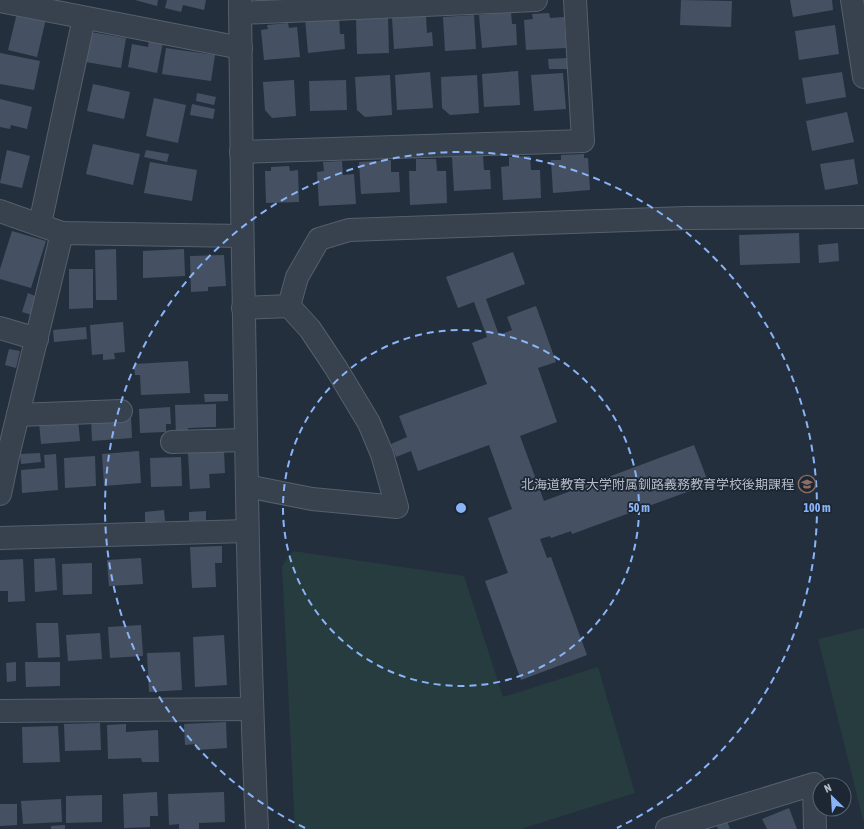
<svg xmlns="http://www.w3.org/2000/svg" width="864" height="829" font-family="'Asap Condensed','Noto Sans JP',sans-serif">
<rect width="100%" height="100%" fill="#242f3e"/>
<!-- green -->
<g fill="#263c3f">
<polygon points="293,551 464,576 503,697 598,667 635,793 521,829 295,829 282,566"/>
<polygon points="864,628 864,820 863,820 818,639"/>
</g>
<!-- building -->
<g fill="#455162">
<polygon points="135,0 158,0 157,6"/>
<polygon points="167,0 206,0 204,10 183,5 181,12 165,8"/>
<polygon points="681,0 732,1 731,27 680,25"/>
<polygon points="790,0 832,0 833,10 793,17"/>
<polygon points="511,12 512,24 516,24 517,45 482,48 479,15"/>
<polygon points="17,13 46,19 37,57 8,50"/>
<polygon points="549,13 550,18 564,17 566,48 526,50 524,20 533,19 532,14"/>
<polygon points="474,15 476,49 445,51 443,17"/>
<polygon points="339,16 340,34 344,34 345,49 308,53 305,19"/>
<polygon points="426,16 427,33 432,32 433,46 394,49 392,18"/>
<polygon points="388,17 389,53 357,54 356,18"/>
<polygon points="288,23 289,28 297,27 300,57 264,60 261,30 268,29 267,25"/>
<polygon points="835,25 839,54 799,60 795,31"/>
<polygon points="91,32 126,38 121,68 86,62"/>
<polygon points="149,40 163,42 157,73 128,67 132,44 148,47"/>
<polygon points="166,48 215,55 211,81 162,74"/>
<polygon points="0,53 40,61 34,90 0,84"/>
<polygon points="568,58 569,69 549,69 548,59"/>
<polygon points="518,71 520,105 484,107 482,74"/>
<polygon points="430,72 433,108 397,110 395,75"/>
<polygon points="842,72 846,97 806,104 802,78"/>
<polygon points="563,73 566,109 534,111 531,75"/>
<polygon points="390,75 392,115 365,117 357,110 355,77"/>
<polygon points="477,75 479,113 450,115 442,108 441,77"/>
<polygon points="294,80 296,116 272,118 265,110 263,82"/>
<polygon points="346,80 347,110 310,111 309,81"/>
<polygon points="93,84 130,92 124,119 87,111"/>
<polygon points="197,93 216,97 214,105 196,101"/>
<polygon points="154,98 186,105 178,143 146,136"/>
<polygon points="0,99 32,107 27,129 11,125 10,129 0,127"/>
<polygon points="192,104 215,109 213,119 190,115"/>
<polygon points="847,112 854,142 812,151 806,121"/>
<polygon points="93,144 140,154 133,185 86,174"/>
<polygon points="7,150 30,156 22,188 0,183"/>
<polygon points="146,150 169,154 167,162 144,157"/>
<polygon points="584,154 584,158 588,158 590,190 553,193 551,160 561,160 561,155"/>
<polygon points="483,155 484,170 490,170 491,189 454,191 452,157"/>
<polygon points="530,156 531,170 540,170 541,198 503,200 501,167 509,166 509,157"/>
<polygon points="416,159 436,159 437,171 446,171 447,203 410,205 409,171 416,171"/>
<polygon points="854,159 858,184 825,190 820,164"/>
<polygon points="391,160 391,172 399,172 400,192 361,194 359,162"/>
<polygon points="342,161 343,175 354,174 356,204 319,206 317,172 324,171 323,162"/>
<polygon points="150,162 197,170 192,201 144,193"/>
<polygon points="289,166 290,171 298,170 299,202 266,203 265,171 271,171 271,167"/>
<polygon points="12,231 46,241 31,288 0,279 0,269"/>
<polygon points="799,233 800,263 740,265 739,235"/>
<polygon points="838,243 839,261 819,263 818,245"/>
<polygon points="116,249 117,300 96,300 95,250"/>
<polygon points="184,249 185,276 143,278 143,251"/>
<polygon points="513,252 525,284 486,299 499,335 512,330 507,317 536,306 556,362 538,368 557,422 520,436 544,501 694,445 709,484 572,534 571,531 551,538 550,536 540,539 547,558 551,557 587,655 521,680 485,581 508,573 488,518 512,509 489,445 418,471 411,451 396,457 391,444 407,437 399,416 487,384 472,343 487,337 474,302 458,308 446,277"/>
<polygon points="224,255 226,286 208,287 208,291 191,292 190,256"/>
<polygon points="69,269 93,269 93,308 69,309"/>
<polygon points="28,293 37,297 32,315 22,312"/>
<polygon points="123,322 125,352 114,353 115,359 103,360 103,354 92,355 90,325"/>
<polygon points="86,327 87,339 54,342 53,330"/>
<polygon points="9,349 20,351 16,368 5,365"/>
<polygon points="188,361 190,393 141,395 140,375 135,375 134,364"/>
<polygon points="204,394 228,394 228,401 205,402"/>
<polygon points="216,404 216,427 188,428 188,436 176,437 175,405"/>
<polygon points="170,407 171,424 166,424 166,432 140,433 139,409"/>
<polygon points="131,416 132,438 92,441 91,418"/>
<polygon points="78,419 80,441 41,444 39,422"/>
<polygon points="139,451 141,483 104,486 102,454"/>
<polygon points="224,451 225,473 209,474 210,488 190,489 188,453"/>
<polygon points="40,453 41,462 21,464 20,454"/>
<polygon points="56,454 58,490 22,493 21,470 45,468 44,455"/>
<polygon points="95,456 96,486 65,488 64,458"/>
<polygon points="181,457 182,486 151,487 150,458"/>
<polygon points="164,510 165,521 145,523 145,512"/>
<polygon points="206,511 206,520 189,521 189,512"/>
<polygon points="222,546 222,563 215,563 216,587 192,588 190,547"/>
<polygon points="55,558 57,590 35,592 34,559"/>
<polygon points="141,558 143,584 109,586 107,560"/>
<polygon points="23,559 25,601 8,602 8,591 0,591 0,560"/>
<polygon points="92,563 92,594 63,595 62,564"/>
<polygon points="36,623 58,623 60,657 38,658"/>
<polygon points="141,625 143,656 110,658 108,627"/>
<polygon points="100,633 102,659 68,661 66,635"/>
<polygon points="224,635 227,685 195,687 193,637"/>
<polygon points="180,652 182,690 149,692 147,653"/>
<polygon points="16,662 16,681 7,682 6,663"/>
<polygon points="25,662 60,662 60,686 26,687"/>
<polygon points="226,722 227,748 196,750 195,744 185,745 184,724"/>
<polygon points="100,723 101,750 65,751 64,724"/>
<polygon points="126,724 126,732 158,730 159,762 142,762 141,758 108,759 107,725"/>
<polygon points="58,726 60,762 23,763 22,727"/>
<polygon points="157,792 158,816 150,816 150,827 124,828 123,794"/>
<polygon points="224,792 225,822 199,823 199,829 179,829 179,824 169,825 168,794"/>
<polygon points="102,795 102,822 66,823 66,796"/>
<polygon points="61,799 62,822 23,824 21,801"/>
<polygon points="0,804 17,804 17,825 0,826"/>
<polygon points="789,808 797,829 767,829 762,819"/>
<polygon points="726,818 730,829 718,829 715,822"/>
<polygon points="65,825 65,829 51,829 51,826"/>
</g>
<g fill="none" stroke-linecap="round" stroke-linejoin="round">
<defs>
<g id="minor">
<path d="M 240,0 C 241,144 243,289 246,433 C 248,565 251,697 257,829"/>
<polyline points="852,0 864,77"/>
<polyline points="0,1 241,48"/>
<polyline points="240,13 536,0"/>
<polyline points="241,152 583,141 575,0"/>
<polyline points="0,211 62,233 242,236"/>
<polyline points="40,224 84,18"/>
<polyline points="243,308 289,306 297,277 319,239 349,230 686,218 864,217"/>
<polyline points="0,328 37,339"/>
<polyline points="18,415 121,411"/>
<polyline points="172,442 246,440"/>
<polyline points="247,486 312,499 397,507 382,454 369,423 336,368 310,329 289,306"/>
<polyline points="0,494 8,456 62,233"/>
<polyline points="0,538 247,531"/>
<polyline points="0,711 252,709"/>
<polyline points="667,829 814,784 815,829"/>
</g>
</defs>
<!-- minor casing -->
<use href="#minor" stroke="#565f6c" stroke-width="24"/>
<!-- minor -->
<use href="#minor" stroke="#38414e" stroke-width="22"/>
</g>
<!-- distance rings -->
<g fill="none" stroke="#8ab4f8" stroke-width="2" stroke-dasharray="7 5">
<circle cx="461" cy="508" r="178"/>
<path d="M305 828A356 356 0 1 1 617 828"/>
</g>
<!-- icons -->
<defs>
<symbol id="school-ring" viewBox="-11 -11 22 22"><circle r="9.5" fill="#1d2633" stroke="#8d6e63" stroke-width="1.5"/><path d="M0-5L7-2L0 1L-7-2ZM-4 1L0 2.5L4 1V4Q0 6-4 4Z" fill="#8d6e63"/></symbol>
</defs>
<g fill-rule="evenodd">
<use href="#school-ring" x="797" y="474" width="20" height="20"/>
</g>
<g text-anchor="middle" stroke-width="3.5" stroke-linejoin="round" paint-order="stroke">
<!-- poi labels -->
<g font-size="13" fill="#b4bcc9" stroke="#1d2633" text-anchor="end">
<text x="794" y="489">北海道教育大学附属釧路義務教育学校後期課程</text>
</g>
</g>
<circle cx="461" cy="508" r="6" fill="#8ab4f8" stroke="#1d2633" stroke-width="2"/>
<g font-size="12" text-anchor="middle" font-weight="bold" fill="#8ab4f8" stroke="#1d2633" stroke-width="3.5" stroke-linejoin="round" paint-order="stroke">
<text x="639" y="512">50 m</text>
<text x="817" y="512">100 m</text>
</g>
<!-- north arrow -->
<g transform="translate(832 797) rotate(335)"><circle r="19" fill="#1d2633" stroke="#59626f"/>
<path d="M0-3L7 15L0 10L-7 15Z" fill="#8ab4f8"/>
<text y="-6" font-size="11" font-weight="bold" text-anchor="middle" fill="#b4bcc9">N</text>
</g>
</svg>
